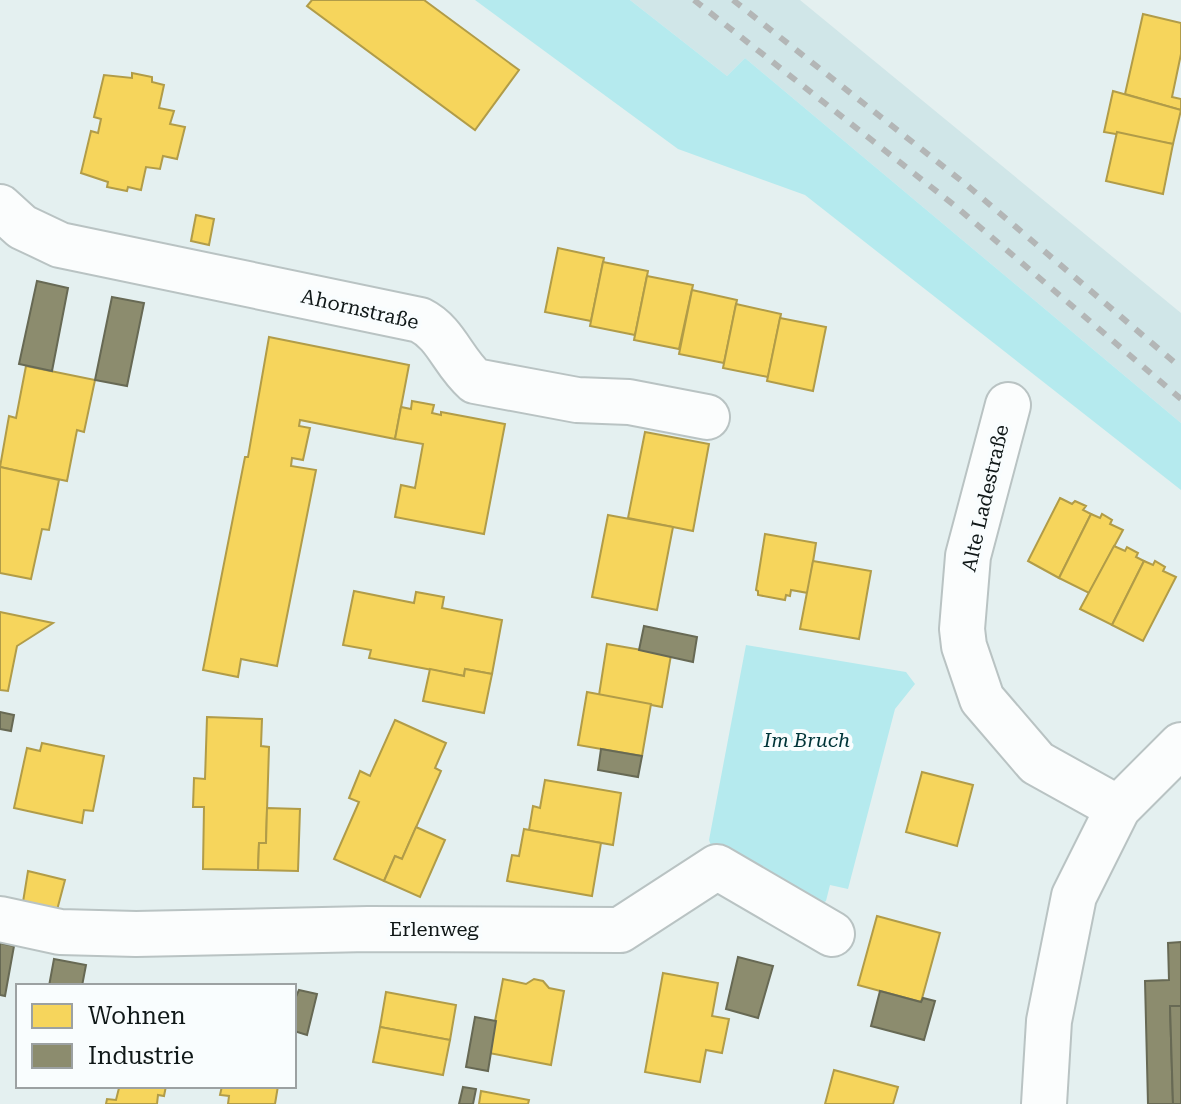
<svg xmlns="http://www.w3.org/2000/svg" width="1181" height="1104" font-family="'Roboto Serif',serif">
<rect width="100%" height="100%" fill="#e4f0f0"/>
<!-- built -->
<polygon fill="#d0e6e8" points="630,0 800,0 1181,313 1181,423 745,58 727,76"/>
<!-- green -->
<g fill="#b5eaee">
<polygon points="475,0 630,0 727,76 745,58 1181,423 1181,490 805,195 678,149"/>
<polygon points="746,645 906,672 915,684 895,709 848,889 830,885 826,901 811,911 714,854 709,840"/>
</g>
<!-- homes -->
<g fill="#f6d55c" stroke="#b19c48" stroke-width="2">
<polygon points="312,0 424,0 519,70 475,130 307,6"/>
<polygon points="1143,14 1181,23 1181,54 1172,97 1181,99 1181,110 1125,94"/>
<polygon points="132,73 152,77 152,82 164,85 159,108 174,111 170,124 185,127 177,159 163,156 160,169 146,167 141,190 128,187 127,191 107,187 108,182 81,173 91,131 98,133 101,119 94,117 104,75 132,78"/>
<polygon points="1113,91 1181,110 1173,144 1104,132"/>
<polygon points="1117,132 1173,144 1163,194 1106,181"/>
<polygon points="196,215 214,219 209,245 191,241"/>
<polygon points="558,248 604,258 591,321 545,312"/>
<polygon points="603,262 648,271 635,335 590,326"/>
<polygon points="647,276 693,285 679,349 634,340"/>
<polygon points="692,290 737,300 724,363 679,354"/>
<polygon points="736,304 781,314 768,377 723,368"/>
<polygon points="780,318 826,327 813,391 767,381"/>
<polygon points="269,337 409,365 395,439 300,420 299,426 310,428 303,460 292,458 291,466 316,470 277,666 241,659 238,677 203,670 245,457 248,457"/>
<polygon points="26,366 95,380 84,432 77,430 67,481 0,467 9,416 16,418"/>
<polygon points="412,401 434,405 432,413 441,415 441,412 505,424 484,534 395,517 401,485 415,488 423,444 395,439 401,407 411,409"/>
<polygon points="645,432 709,444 693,531 628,518"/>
<polygon points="0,467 59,480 49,530 42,529 31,579 0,573"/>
<polygon points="1060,498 1072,504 1075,501 1086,506 1083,510 1091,514 1059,578 1028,561"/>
<polygon points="1091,514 1100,518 1102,514 1112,520 1110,524 1123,530 1089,593 1059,578"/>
<polygon points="608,515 673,527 657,610 592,597"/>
<polygon points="765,534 816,543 808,593 791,590 790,596 786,595 785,600 758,595 758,591 756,590"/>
<polygon points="1114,546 1125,551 1127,547 1138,553 1136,557 1144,561 1112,625 1080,609"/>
<polygon points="813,561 871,571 859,639 800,629"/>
<polygon points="1144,561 1153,565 1155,561 1165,567 1163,571 1176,577 1143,641 1112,625"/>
<polygon points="354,591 414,603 416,592 444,597 442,608 502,620 492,674 465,669 464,676 369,658 371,650 343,645"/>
<polygon points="0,612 53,623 17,646 8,691 0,690"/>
<polygon points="607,644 671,655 662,707 599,695"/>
<polygon points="430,669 464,676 465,669 492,674 484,713 423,701"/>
<polygon points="587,692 651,704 642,756 578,745"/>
<polygon points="207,717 262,719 261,746 269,747 266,843 259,843 258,870 203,869 204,807 193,807 194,778 205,779"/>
<polygon points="395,720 446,743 435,768 441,771 402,859 395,856 384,881 334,859 359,802 349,798 360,771 370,776"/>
<polygon points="42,743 104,756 93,811 84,810 82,823 14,808 27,748 40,751"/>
<polygon points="922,772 973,785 957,846 906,832"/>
<polygon points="545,780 621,793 613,845 529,830 533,806 540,808"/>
<polygon points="267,808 300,809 298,871 258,870 259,843 266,843"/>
<polygon points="416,827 445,840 420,897 384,881 395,856 402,859"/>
<polygon points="524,829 601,843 592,896 507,881 512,855 519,856"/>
<polygon points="28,871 65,880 57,910 23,902"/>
<polygon points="877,916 940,933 921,1002 858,985"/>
<polygon points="663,973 718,983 712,1016 729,1019 722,1053 706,1050 700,1082 645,1072"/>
<polygon points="503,979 526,984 534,979 543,981 549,988 564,991 551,1065 489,1053"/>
<polygon points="386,992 456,1005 450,1040 380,1027"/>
<polygon points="380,1027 450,1040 443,1075 373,1062"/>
<polygon points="834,1070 898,1087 893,1104 825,1104"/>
<polygon points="110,1086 166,1086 164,1096 158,1095 157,1104 106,1104 107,1099 116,1100 119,1088"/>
<polygon points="222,1086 278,1086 275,1104 228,1104 229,1096 220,1095"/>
<polygon points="481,1091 529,1100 528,1104 479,1104"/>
</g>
<!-- industry -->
<g fill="#8c8c6e" stroke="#676954" stroke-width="2">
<polygon points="37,281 68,288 52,371 19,364"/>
<polygon points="112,297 144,303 127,386 95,380"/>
<polygon points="644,626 697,637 693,662 639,650"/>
<polygon points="0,712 14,715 11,731 0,729"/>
<polygon points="601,749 642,756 638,777 598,770"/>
<polygon points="1181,942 1181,1006 1170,1006 1173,1104 1148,1104 1145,981 1169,980 1168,943"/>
<polygon points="0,943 14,946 5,996 0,995"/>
<polygon points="738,957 773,966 758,1018 726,1009"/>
<polygon points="54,959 86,965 82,986 49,986"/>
<polygon points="299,990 317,994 307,1035 294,1031 294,1001"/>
<polygon points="880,991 921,1002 923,998 935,1001 924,1040 871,1026"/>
<polygon points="1170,1006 1181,1006 1181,1104 1173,1104"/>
<polygon points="475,1017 496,1021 488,1071 466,1067"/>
<polygon points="463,1087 476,1089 473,1104 459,1104"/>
</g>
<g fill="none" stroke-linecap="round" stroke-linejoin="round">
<defs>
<g id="minor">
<path d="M 0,207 L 22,227 L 60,245 L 420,320 C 446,333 453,362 475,381 L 577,400 L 629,402 L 707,417"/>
<polyline points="1008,405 968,556 962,629 964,646 982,699 1037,763 1118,808"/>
<polyline points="0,919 60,932 136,934 368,929 620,930 717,867 832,934"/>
<polyline points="1044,1104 1049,1021 1074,896 1118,808 1181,745"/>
</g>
</defs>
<!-- minor casing -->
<use href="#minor" stroke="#b9c3c3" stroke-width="48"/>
<!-- minor -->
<use href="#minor" stroke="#fbfdfd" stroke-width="44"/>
<!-- rail -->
<g stroke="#b3b6b6" stroke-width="6" stroke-dasharray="10 10" stroke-linecap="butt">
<polyline points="694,0 954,205 1181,399"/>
<polyline points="733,0 968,186 1181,368"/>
</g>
</g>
<g text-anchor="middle" stroke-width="8" stroke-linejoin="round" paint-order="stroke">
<!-- street labels -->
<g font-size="20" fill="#101818" stroke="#f9fdfe">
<text transform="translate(360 309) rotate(13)" y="7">Ahornstraße</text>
<text transform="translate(985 498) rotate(-77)" y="7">Alte Ladestraße</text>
<text x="434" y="936">Erlenweg</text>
</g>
<!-- park labels -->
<g font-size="20" font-style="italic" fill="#003438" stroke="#f9fdfe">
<text x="807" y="747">Im Bruch</text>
</g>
</g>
<!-- legend -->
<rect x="16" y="984" width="280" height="104" fill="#f9fdfe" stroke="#9ca1a2" stroke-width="2"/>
<rect x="32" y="1004" width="40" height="24" fill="#f6d55c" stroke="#9ca1a2" stroke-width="2"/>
<text x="88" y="1024" font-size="24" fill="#101818">Wohnen</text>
<rect x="32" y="1044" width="40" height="24" fill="#8c8c6e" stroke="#9ca1a2" stroke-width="2"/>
<text x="88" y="1064" font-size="24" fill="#101818">Industrie</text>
</svg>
